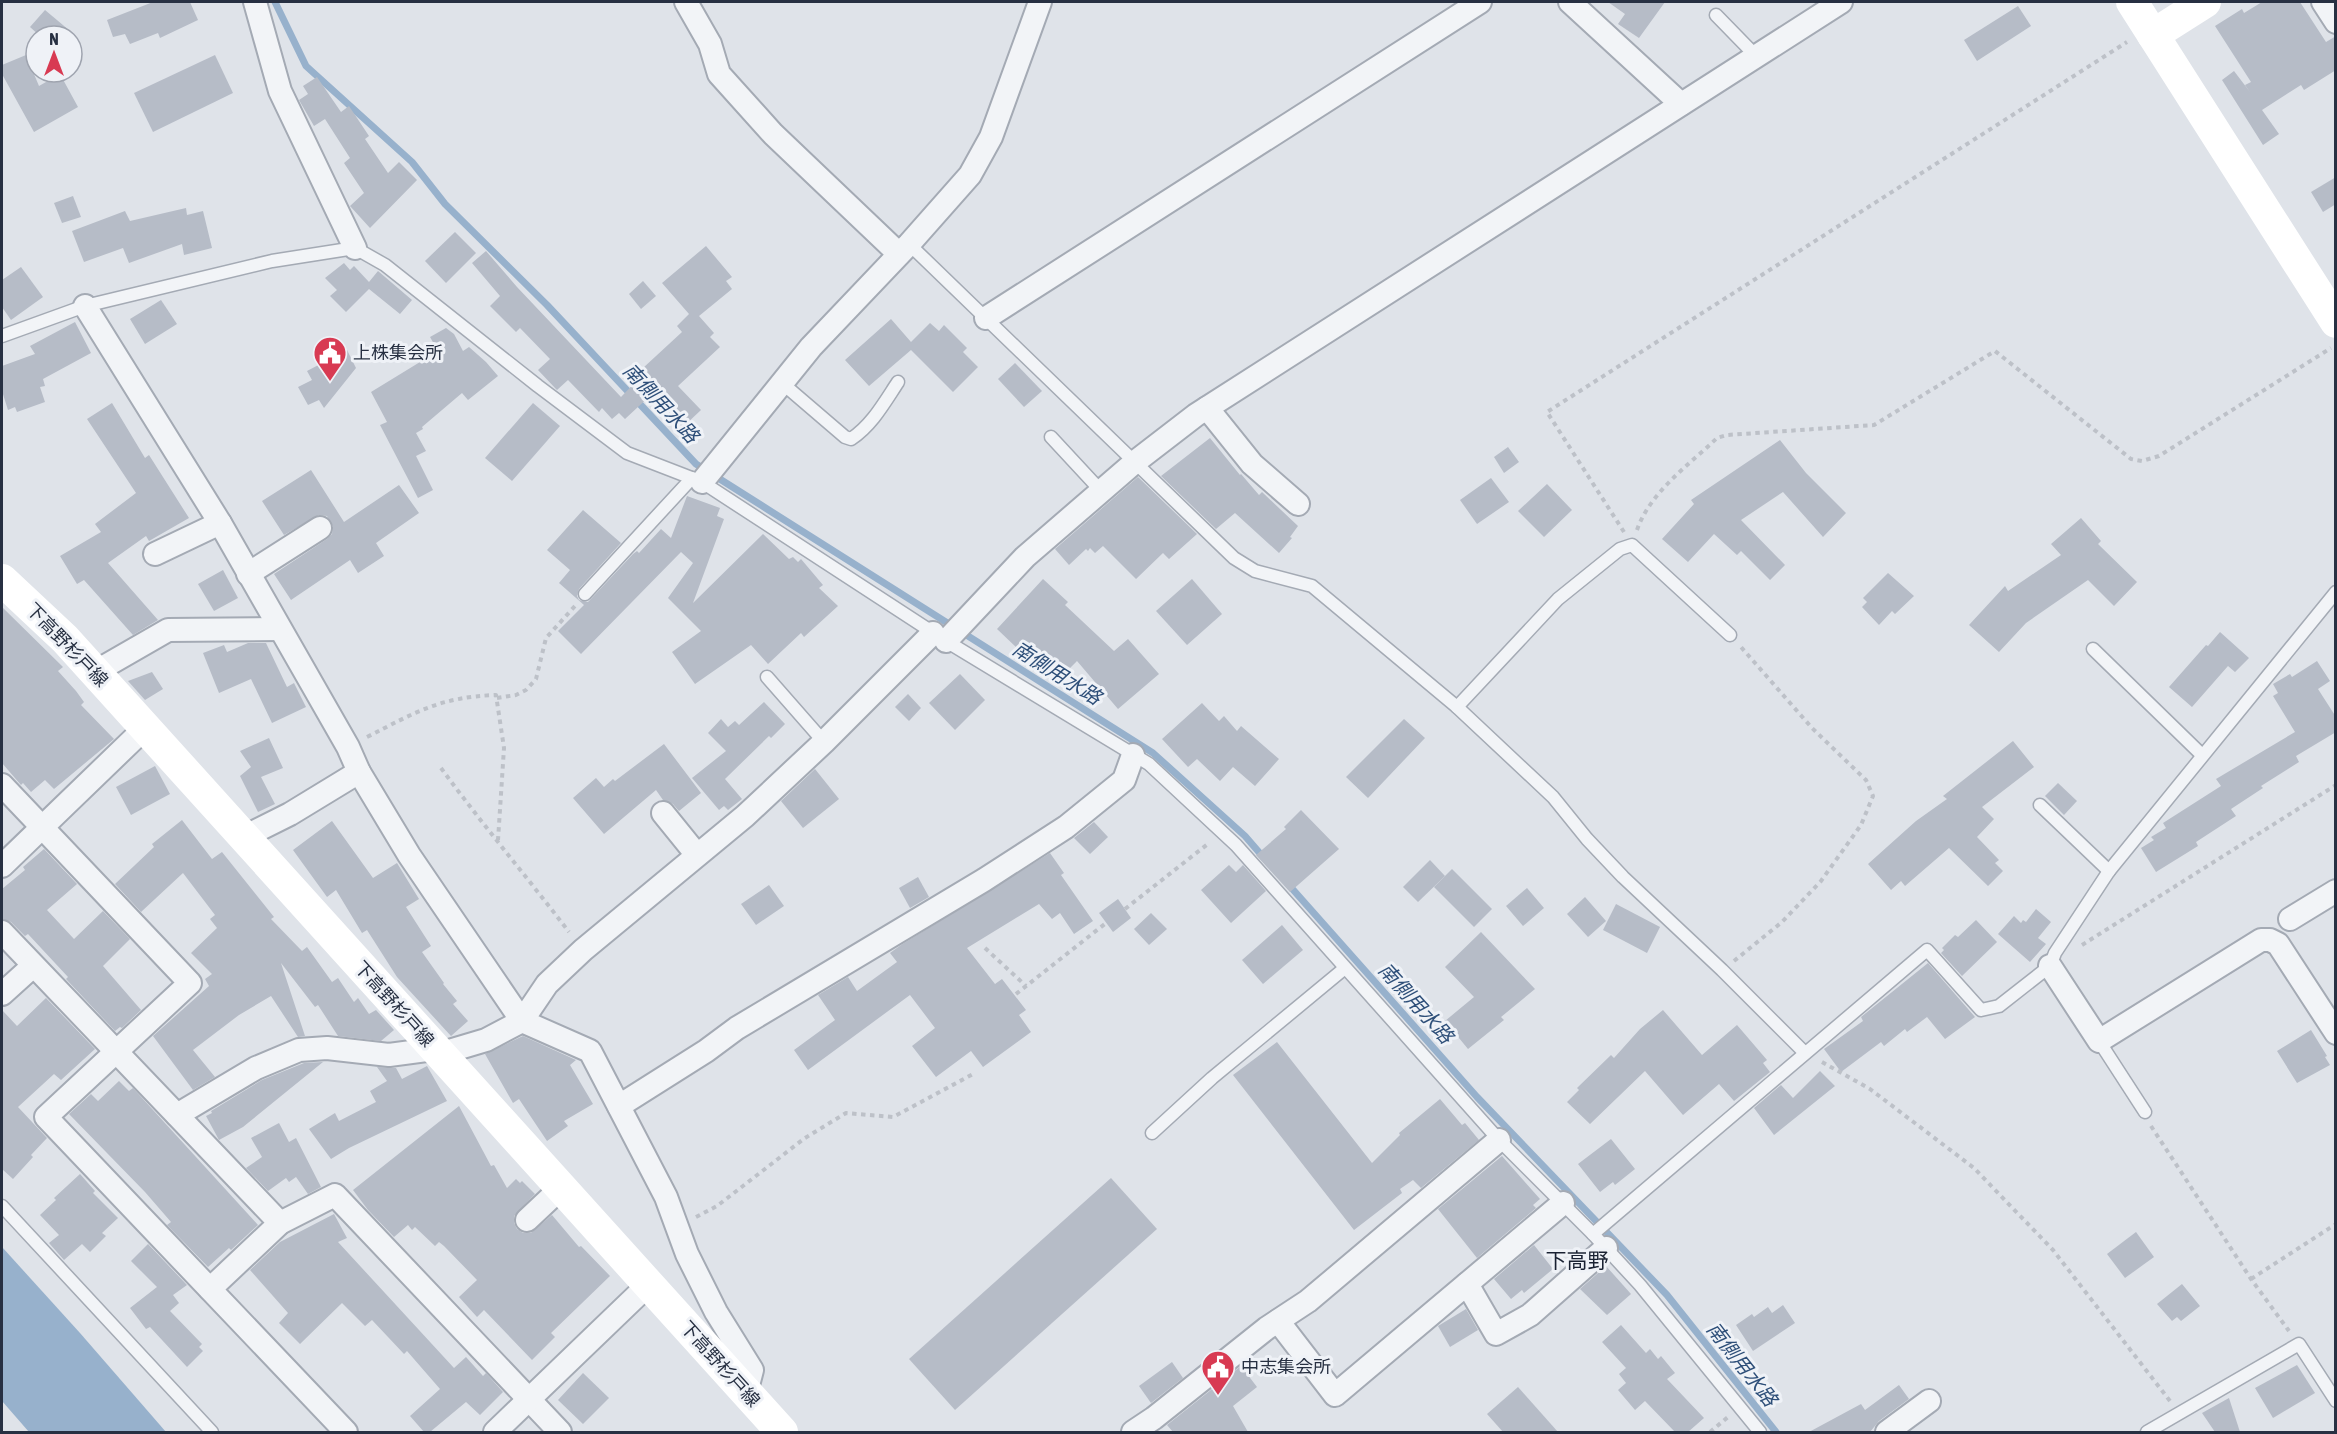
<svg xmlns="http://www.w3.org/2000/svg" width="2337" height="1434" font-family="'Asap Condensed','Noto Sans JP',sans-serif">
<rect width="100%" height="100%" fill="#dfe3e9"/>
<!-- water -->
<polygon fill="#97b1cc" points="2,1247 80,1333 166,1432 29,1432 2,1401"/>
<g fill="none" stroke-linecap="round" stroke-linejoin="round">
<!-- stream -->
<g stroke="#97b1cc" stroke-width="7">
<polyline points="275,2 306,66 412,162 445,204 547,305 696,464 1153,753 1245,836 1264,858"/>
<polyline points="1288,884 1477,1097 1667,1295 1776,1432"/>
</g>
</g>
<!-- building -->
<g fill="#b6bcc7">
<polygon points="153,2 190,2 198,20 160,38 158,33 130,44 125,34 113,37 107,20"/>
<polygon points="1608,2 1665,2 1639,38 1618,24 1625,14"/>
<polygon points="2262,2 2300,2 2326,42 2336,36 2336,70 2304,90 2301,85 2262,110 2279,134 2263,145 2222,80 2234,71 2250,92 2245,85 2251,82 2215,26 2242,9 2244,13"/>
<polygon points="2018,6 2031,26 1977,61 1964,40"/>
<polygon points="45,10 76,36 40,36 30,27"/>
<polygon points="26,55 39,86 60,74 78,107 34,132 2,74 2,65"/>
<polygon points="215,55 233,93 153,132 134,93"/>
<polygon points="317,77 341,112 349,106 369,136 365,139 388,173 399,162 417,180 370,228 350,206 364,193 344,163 350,158 325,119 314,126 299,100 308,94 303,86"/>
<polygon points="2336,177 2336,204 2323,212 2311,192"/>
<polygon points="73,196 81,217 62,223 54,203"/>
<polygon points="186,208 187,215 203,211 212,248 184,255 182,244 129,263 123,248 84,262 72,231 125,211 130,221"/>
<polygon points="455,232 476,253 446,283 425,261"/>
<polygon points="706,246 732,277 726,281 732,289 699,316 714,333 710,337 720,347 678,386 701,410 683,427 652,394 625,419 619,413 612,419 602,408 599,412 568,380 557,390 555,388 538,370 550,359 520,328 516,332 490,306 500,296 472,263 486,251 517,287 621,397 646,371 643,368 682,332 677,326 689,314 662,283"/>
<polygon points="344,263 350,270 354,266 369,282 378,271 412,300 400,314 369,289 346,312 330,296 337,290 325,278"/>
<polygon points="21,267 43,297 11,320 2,307 2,280"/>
<polygon points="643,281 656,296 641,309 629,294"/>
<polygon points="161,300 177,324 145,344 130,319"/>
<polygon points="891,319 911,342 930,323 939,331 944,325 967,348 963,352 978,367 953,392 911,350 869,386 845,360"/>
<polygon points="75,322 91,353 43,379 45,386 40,387 45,402 17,412 15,407 8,410 2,391 2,366 35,354 30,346"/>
<polygon points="446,328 454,334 463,351 469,347 486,362 498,376 468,400 462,393 422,427 423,429 416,433 426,451 416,456 433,490 418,498 380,425 387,422 371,392 438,351 430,337"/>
<polygon points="347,350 356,368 324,408 319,400 308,405 298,387 312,380 307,371"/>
<polygon points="1015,363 1042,391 1024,407 998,379"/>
<polygon points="112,403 145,458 149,455 189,518 149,541 146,536 108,563 158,620 133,635 84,580 77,584 60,556 101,532 95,524 136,493 87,419"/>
<polygon points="533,403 560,426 512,481 485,458"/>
<polygon points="1210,438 1240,475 1241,474 1259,495 1262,492 1298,526 1290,537 1292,538 1279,553 1235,513 1216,529 1161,476"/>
<polygon points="1780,440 1806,473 1846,513 1823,537 1783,492 1741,520 1785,565 1770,580 1741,551 1737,555 1714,534 1688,562 1662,539 1694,504 1691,500"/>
<polygon points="1508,447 1519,462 1504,473 1494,457"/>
<polygon points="311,470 344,522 399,485 419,513 376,543 384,556 358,573 350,560 291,600 274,574 327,539 332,534 333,527 327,516 319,515 284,535 262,501"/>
<polygon points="1138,477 1197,534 1169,559 1163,553 1136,579 1103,546 1095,553 1090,548 1088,551 1086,549 1069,565 1055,549"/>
<polygon points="1491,478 1509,502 1477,524 1460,500"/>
<polygon points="1547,484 1572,510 1544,537 1518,511"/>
<polygon points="687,496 720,508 717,516 724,519 693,603 763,534 789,559 793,557 798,562 801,559 823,585 819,588 838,606 804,637 801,633 768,664 751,645 695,684 672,652 701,631 668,598 693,563 681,552 581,654 558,631 584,605 559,583 570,570 547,550 583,510 621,543 579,589 577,596 579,600 588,602 633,554 637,551 639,553 661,529 671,538"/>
<polygon points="2081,518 2101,541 2098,544 2137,582 2114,606 2088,580 2026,623 1999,652 1969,625 2005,586 2008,591 2061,555 2051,544"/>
<polygon points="223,570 238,598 214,611 198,584"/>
<polygon points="1888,573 1914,596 1895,614 1892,611 1879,625 1862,607 1867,602 1863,598"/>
<polygon points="1043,579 1068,602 1065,605 1114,651 1128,639 1159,674 1118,709 1077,661 1064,674 1047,658 1043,662 1024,645 1019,650 997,629"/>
<polygon points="1192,579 1222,614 1187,645 1156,611"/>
<polygon points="2,607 63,667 58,671 76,691 84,702 81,705 114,739 54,789 45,780 31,792 23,783 21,785 2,763"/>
<polygon points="2220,632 2249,658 2235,672 2228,666 2192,707 2169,687 2206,645 2208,646"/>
<polygon points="248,643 266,643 287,687 294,683 306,707 272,723 251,679 219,693 203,653 224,645 227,652"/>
<polygon points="2317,661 2330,681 2318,689 2336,717 2336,732 2296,756 2299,762 2261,786 2263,788 2231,809 2236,816 2196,842 2198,846 2156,872 2141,848 2154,840 2151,837 2166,828 2163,823 2221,786 2216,779 2295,732 2273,696 2278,693 2273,684 2290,674 2292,677"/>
<polygon points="152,672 163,689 145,700 128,681"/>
<polygon points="960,674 985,700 955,730 929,703"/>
<polygon points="908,694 921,708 909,721 895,707"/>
<polygon points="764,702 785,724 771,738 769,736 725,779 742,799 728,810 724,806 719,810 692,778 726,751 708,733 721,719 728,727 735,721 739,725"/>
<polygon points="1202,703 1219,721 1224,716 1237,731 1241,726 1279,759 1255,786 1233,767 1220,781 1197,759 1188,767 1162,739"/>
<polygon points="1404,719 1425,738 1368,798 1346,777"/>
<polygon points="269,738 283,768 261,777 275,804 258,812 240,776 251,767 240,751"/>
<polygon points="2013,741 2034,767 1982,807 1994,819 1977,837 1999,860 1995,863 2003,871 1988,886 1949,848 1905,886 1901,881 1891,890 1868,864 1916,821 1947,799 1943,796"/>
<polygon points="664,744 701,793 679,811 673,804 663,800 656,790 604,834 573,798 596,778 604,787 613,779 615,781"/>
<polygon points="155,766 170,794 131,815 116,787"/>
<polygon points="815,769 839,799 803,828 781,801"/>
<polygon points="2058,783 2077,801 2064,815 2045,796"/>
<polygon points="1301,810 1339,849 1290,892 1256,855 1286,829 1284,827"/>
<polygon points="182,820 212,859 222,852 274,917 271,919 302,951 307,947 332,982 338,978 354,1002 358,998 369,1014 376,1010 394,1030 381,1041 338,1036 318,1005 315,1007 281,963 305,1036 298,1037 271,996 239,1015 193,1050 215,1077 193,1090 153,1036 209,986 205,979 212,974 191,953 217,928 210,919 215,915 183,873 141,912 115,884 154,847 152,844"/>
<polygon points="332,821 373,878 397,863 419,899 406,907 431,946 422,952 444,983 443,984 457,1001 453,1004 468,1021 451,1036 397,977 367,930 362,933 336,890 327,897 293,850"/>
<polygon points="1094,822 1108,837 1090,854 1074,838"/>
<polygon points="44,849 77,884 47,910 74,939 103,911 130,939 103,966 141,1010 122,1028 120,1027 115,1031 66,979 68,977 28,934 25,936 11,922 2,919 2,889 25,870 23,867"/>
<polygon points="1050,853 1064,873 1061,875 1093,921 1074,934 1060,913 1052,919 1039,904 967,948 995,984 1002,979 1026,1010 1019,1015 1031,1032 983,1067 971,1051 936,1077 912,1046 935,1028 910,995 808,1070 794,1050 835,1020 818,995 848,977 857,991 897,962 890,953 901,945"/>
<polygon points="1430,860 1445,876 1418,902 1403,887"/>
<polygon points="1229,865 1236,872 1243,865 1266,891 1231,923 1201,890"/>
<polygon points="1452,869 1492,909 1474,927 1434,887"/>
<polygon points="918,877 929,897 910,908 899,888"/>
<polygon points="769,885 784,906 756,925 741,904"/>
<polygon points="1527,888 1544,908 1523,926 1506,906"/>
<polygon points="1585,897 1606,921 1588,937 1567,914"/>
<polygon points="1118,899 1131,918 1113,932 1099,913"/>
<polygon points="1616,904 1660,927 1647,953 1603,930"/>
<polygon points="2036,909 2051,922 2038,938 2046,944 2030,962 1998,934 2014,916 2021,923 2023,920 2026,922"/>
<polygon points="1151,913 1167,929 1149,945 1134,929"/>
<polygon points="1976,920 1997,942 1962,976 1941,953 1944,950 1942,948 1955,935 1958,937"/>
<polygon points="1282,925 1303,950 1263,984 1242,960"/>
<polygon points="1481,932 1535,989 1501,1017 1504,1020 1468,1049 1445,1021 1474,997 1445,967"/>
<polygon points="1928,963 1975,1017 1945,1039 1927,1017 1907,1032 1905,1029 1884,1046 1881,1042 1841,1072 1824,1049 1863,1021 1861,1017"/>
<polygon points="46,998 95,1049 61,1080 54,1074 18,1107 47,1138 31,1155 33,1157 13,1179 2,1169 2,1010 17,1026"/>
<polygon points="1663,1010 1702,1055 1737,1025 1767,1060 1763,1063 1770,1072 1734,1101 1719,1084 1683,1115 1645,1071 1590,1124 1567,1102 1579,1090 1577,1088 1611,1055 1614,1058 1640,1029"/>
<polygon points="2311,1030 2327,1056 2325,1057 2330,1065 2297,1083 2277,1051"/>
<polygon points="523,1036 576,1060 570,1065 593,1104 564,1121 568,1126 547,1141 519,1099 513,1103 485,1054"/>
<polygon points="1277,1042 1372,1163 1400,1135 1399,1133 1440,1099 1462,1125 1465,1123 1479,1140 1421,1188 1413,1180 1400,1189 1402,1193 1354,1230 1233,1075"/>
<polygon points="323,1062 243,1127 219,1140 206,1116 212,1113 211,1111 262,1080 304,1063"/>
<polygon points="427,1066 447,1101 349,1148 331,1159 309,1129 335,1113 339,1121 376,1102 370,1091 387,1081 377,1067 396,1068 402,1079"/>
<polygon points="1820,1071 1835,1086 1774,1135 1754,1108 1781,1085 1793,1098"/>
<polygon points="119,1081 129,1091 133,1088 258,1225 231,1250 229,1248 208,1267 167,1225 171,1222 145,1192 69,1114 91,1094 98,1101"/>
<polygon points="459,1106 491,1166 494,1165 507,1188 516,1179 520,1183 522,1181 535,1194 514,1216 514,1223 517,1229 523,1233 531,1233 552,1215 579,1247 581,1246 610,1276 551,1333 555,1337 532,1360 484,1310 477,1317 459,1297 477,1280 444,1246 439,1242 435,1246 415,1227 412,1230 408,1225 394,1237 368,1210 353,1190"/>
<polygon points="279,1123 289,1142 296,1138 321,1187 308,1194 296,1177 289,1182 286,1178 268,1191 246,1168 262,1157 251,1138"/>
<polygon points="1611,1139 1635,1169 1615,1185 1613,1182 1600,1192 1578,1164"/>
<polygon points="1502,1156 1540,1199 1533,1205 1536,1208 1477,1258 1438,1209"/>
<polygon points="80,1174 95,1191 93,1193 118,1218 102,1233 106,1236 90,1252 82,1244 64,1260 49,1243 59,1235 40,1215 56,1200 54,1198"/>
<polygon points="1111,1178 1157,1229 955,1410 909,1359"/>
<polygon points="334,1214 347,1238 338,1242 454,1368 466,1357 483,1376 486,1373 503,1392 480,1415 466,1402 430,1432 424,1432 410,1416 440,1389 407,1351 404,1354 372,1320 365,1326 342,1303 300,1344 279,1323 288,1313 250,1270 280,1242"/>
<polygon points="2136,1232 2154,1257 2125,1278 2107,1254"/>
<polygon points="148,1244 187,1285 173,1295 179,1303 170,1311 202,1344 199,1347 203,1351 187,1367 150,1327 146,1329 130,1308 157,1287 131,1261"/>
<polygon points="1534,1245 1553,1269 1524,1293 1522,1290 1511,1299 1494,1279"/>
<polygon points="1606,1266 1631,1294 1607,1315 1580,1289"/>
<polygon points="2182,1284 2200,1306 2181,1321 2177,1317 2172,1321 2157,1304"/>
<polygon points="1783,1305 1795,1323 1753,1351 1736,1325 1752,1314 1754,1317 1768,1307 1772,1313"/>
<polygon points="1466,1309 1478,1330 1450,1347 1438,1326"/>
<polygon points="1621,1325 1646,1353 1650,1349 1658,1359 1661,1356 1675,1373 1667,1379 1704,1418 1688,1432 1675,1432 1645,1401 1635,1410 1618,1390 1626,1383 1619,1374 1626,1368 1602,1342"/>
<polygon points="1172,1362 1183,1378 1151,1403 1139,1386"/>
<polygon points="2297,1365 2315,1393 2273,1418 2255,1388"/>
<polygon points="1241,1366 1257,1387 1233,1406 1248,1432 1173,1432 1167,1425"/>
<polygon points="583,1373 609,1398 583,1424 558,1400"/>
<polygon points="1899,1385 1909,1399 1879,1421 1870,1432 1809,1432 1861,1404 1865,1410"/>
<polygon points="1518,1387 1558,1432 1503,1432 1487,1414"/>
<polygon points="2229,1398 2240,1432 2215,1432 2202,1413"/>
</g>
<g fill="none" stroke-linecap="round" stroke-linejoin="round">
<defs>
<g id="lane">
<polyline points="1716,15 1756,56"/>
<polyline points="909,244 1234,558 1255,571 1312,586 1457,707 1553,797 1587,839 1623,877 1722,970 1805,1053"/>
<polyline points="2,336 85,306 272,261 355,248 385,265 538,386 627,453 702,482 946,641 1149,764 1236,845 1499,1140 1593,1234 1640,1285 1760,1432"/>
<path d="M 782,383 L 845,437 L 851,439 C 872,425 884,403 898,382"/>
<polyline points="1051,437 1102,492"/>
<polyline points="585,594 692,478"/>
<polyline points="2093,649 2202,755"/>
<polyline points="767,677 824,742"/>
<polyline points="1457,707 1558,599 1620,549 1632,545 1730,635"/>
<polyline points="2040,805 2109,871"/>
<polyline points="2099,1041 2145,1112"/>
<polyline points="1152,1133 1212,1078 1345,968"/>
<polyline points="2,1206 212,1432"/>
<polyline points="1593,1234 1927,950 1981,1010 1999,1006 2050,966 2055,953 2109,871 2336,592"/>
<polyline points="2147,1432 2299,1344 2336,1401"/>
</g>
<g id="street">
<polyline points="255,2 280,91 355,248"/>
<polyline points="686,2 710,44 719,74 773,134 899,254"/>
<polyline points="1570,2 1681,104"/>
<polyline points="2323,2 2336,22"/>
<polyline points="85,306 220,523 348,747 359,772 409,855 522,1021 590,1051 666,1197 687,1254 716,1312 752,1370 746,1393"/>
<polyline points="986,318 1480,2"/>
<polyline points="1207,408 1252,464 1298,504"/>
<polyline points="702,482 811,347 909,244 970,175 991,137 1040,2"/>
<polyline points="155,554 220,523"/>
<polyline points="248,574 320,528"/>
<polyline points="946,641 1025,557 1135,462 1196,415 1841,2"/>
<polyline points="95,672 168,630 279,629"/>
<polyline points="2,785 190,983 46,1117 346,1432"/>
<polyline points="663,813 697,855"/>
<polyline points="244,837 290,814 359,772"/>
<polyline points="2,866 145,728"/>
<polyline points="2290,919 2336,891"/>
<polyline points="2,932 280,1223"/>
<polyline points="2050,966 2099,1041 2261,940 2270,940 2278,944 2336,1033"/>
<polyline points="2,994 33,966"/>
<polyline points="439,1054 486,1040 522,1021 547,984 583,950 745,816 824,742 933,633"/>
<polyline points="619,1106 706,1051 737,1028 984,880 1066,827 1124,780 1133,755"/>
<polyline points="177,1115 256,1068 299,1050 327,1048 389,1055 434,1049"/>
<polyline points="527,1220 561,1188"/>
<polyline points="1467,1284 1496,1334 1530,1315 1606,1248"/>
<polyline points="210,1289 280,1223 335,1195 560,1432"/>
<polyline points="1278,1321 1335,1395 1563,1203"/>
<polyline points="495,1432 649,1284"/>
<polyline points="1133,1432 1154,1418 1267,1328 1308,1301 1499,1140"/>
<polyline points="1887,1432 1929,1401"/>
</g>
</defs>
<!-- lane casing -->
<use href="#lane" stroke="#a4aab4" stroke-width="15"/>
<!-- street casing -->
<use href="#street" stroke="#a4aab4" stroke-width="26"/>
<!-- path -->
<g stroke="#bdc1c8" stroke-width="4" stroke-dasharray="4.5 4.5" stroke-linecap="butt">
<path d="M 1637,530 C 1650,492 1689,465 1717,438 L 1727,435 L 1874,425 L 1995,351 L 2131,459 L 2142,461 L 2159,456 L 2331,348"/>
<polyline points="1624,532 1547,412 2127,42"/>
<polyline points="497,698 516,695 526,690 536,679 546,638 575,606"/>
<path d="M 367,737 C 416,712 440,697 496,695 L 504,748 L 498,840"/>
<path d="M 441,768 C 482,824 527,877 569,932"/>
<polyline points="1125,909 1209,843"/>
<polyline points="2082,945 2336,785"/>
<polyline points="985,948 1026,986"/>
<polyline points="1734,961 1782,922 1821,881 1861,825 1873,796 1866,780 1812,728 1741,647"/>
<polyline points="1016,994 1106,923"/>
<polyline points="1822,1062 1870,1089 1974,1168 2053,1250 2170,1401"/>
<polyline points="2151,1126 2251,1279 2289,1331"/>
<polyline points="696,1217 717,1206 805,1138 846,1113 893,1117 975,1073"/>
<polyline points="2251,1279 2336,1224"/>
<polyline points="1710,1432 1728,1417"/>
</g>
<!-- lane -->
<use href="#lane" stroke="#f2f4f7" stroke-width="12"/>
<!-- street -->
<use href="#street" stroke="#f2f4f7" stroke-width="22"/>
<!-- secondary -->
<g stroke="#fff" stroke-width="32">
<polyline points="2132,2 2336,322"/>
<polyline points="2153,35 2205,2"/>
<polyline points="2,580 65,639 782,1432"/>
</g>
</g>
<!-- icons -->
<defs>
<symbol id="civic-pin" viewBox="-11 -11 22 30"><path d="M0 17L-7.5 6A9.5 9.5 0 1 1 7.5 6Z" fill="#d83a52" stroke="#eff2f7"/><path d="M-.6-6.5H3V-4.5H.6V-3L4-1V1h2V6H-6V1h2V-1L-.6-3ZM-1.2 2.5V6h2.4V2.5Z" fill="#fff"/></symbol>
</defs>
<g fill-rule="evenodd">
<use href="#civic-pin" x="311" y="334" width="38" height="52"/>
<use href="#civic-pin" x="1199" y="1348" width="38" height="52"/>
</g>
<g text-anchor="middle" stroke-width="6" stroke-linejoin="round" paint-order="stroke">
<!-- poi labels -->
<g font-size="18" fill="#273042" stroke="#eff2f7" text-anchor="start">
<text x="353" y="359">上株集会所</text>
<text x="1241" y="1373">中志集会所</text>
</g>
<!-- street labels -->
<g font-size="18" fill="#273042" stroke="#eff2f7">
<text transform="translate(67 645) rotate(46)" y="6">下高野杉戸線</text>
<text transform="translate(394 1004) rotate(48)" y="6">下高野杉戸線</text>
<text transform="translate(720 1364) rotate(48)" y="6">下高野杉戸線</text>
</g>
<!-- water labels -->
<g font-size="20" font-style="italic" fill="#2e4f79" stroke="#eff2f7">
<text transform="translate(661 403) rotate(47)" y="7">南側用水路</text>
<text transform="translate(1057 673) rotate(32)" y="7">南側用水路</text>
<text transform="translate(1416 1003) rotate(48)" y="7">南側用水路</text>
<text transform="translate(1742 1364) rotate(52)" y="7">南側用水路</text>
</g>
<!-- quarter labels -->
<g font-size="21" fill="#192132" stroke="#eff2f7">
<text x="1577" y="1268">下高野</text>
</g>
</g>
<!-- border -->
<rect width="2337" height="1434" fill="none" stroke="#273042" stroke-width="6"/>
<!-- north arrow -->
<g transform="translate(54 54)"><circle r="28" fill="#eff2f7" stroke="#9fa4af" stroke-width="1.5"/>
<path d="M0-4.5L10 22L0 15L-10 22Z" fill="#d83a52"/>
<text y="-9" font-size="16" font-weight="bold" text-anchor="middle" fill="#273042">N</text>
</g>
</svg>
